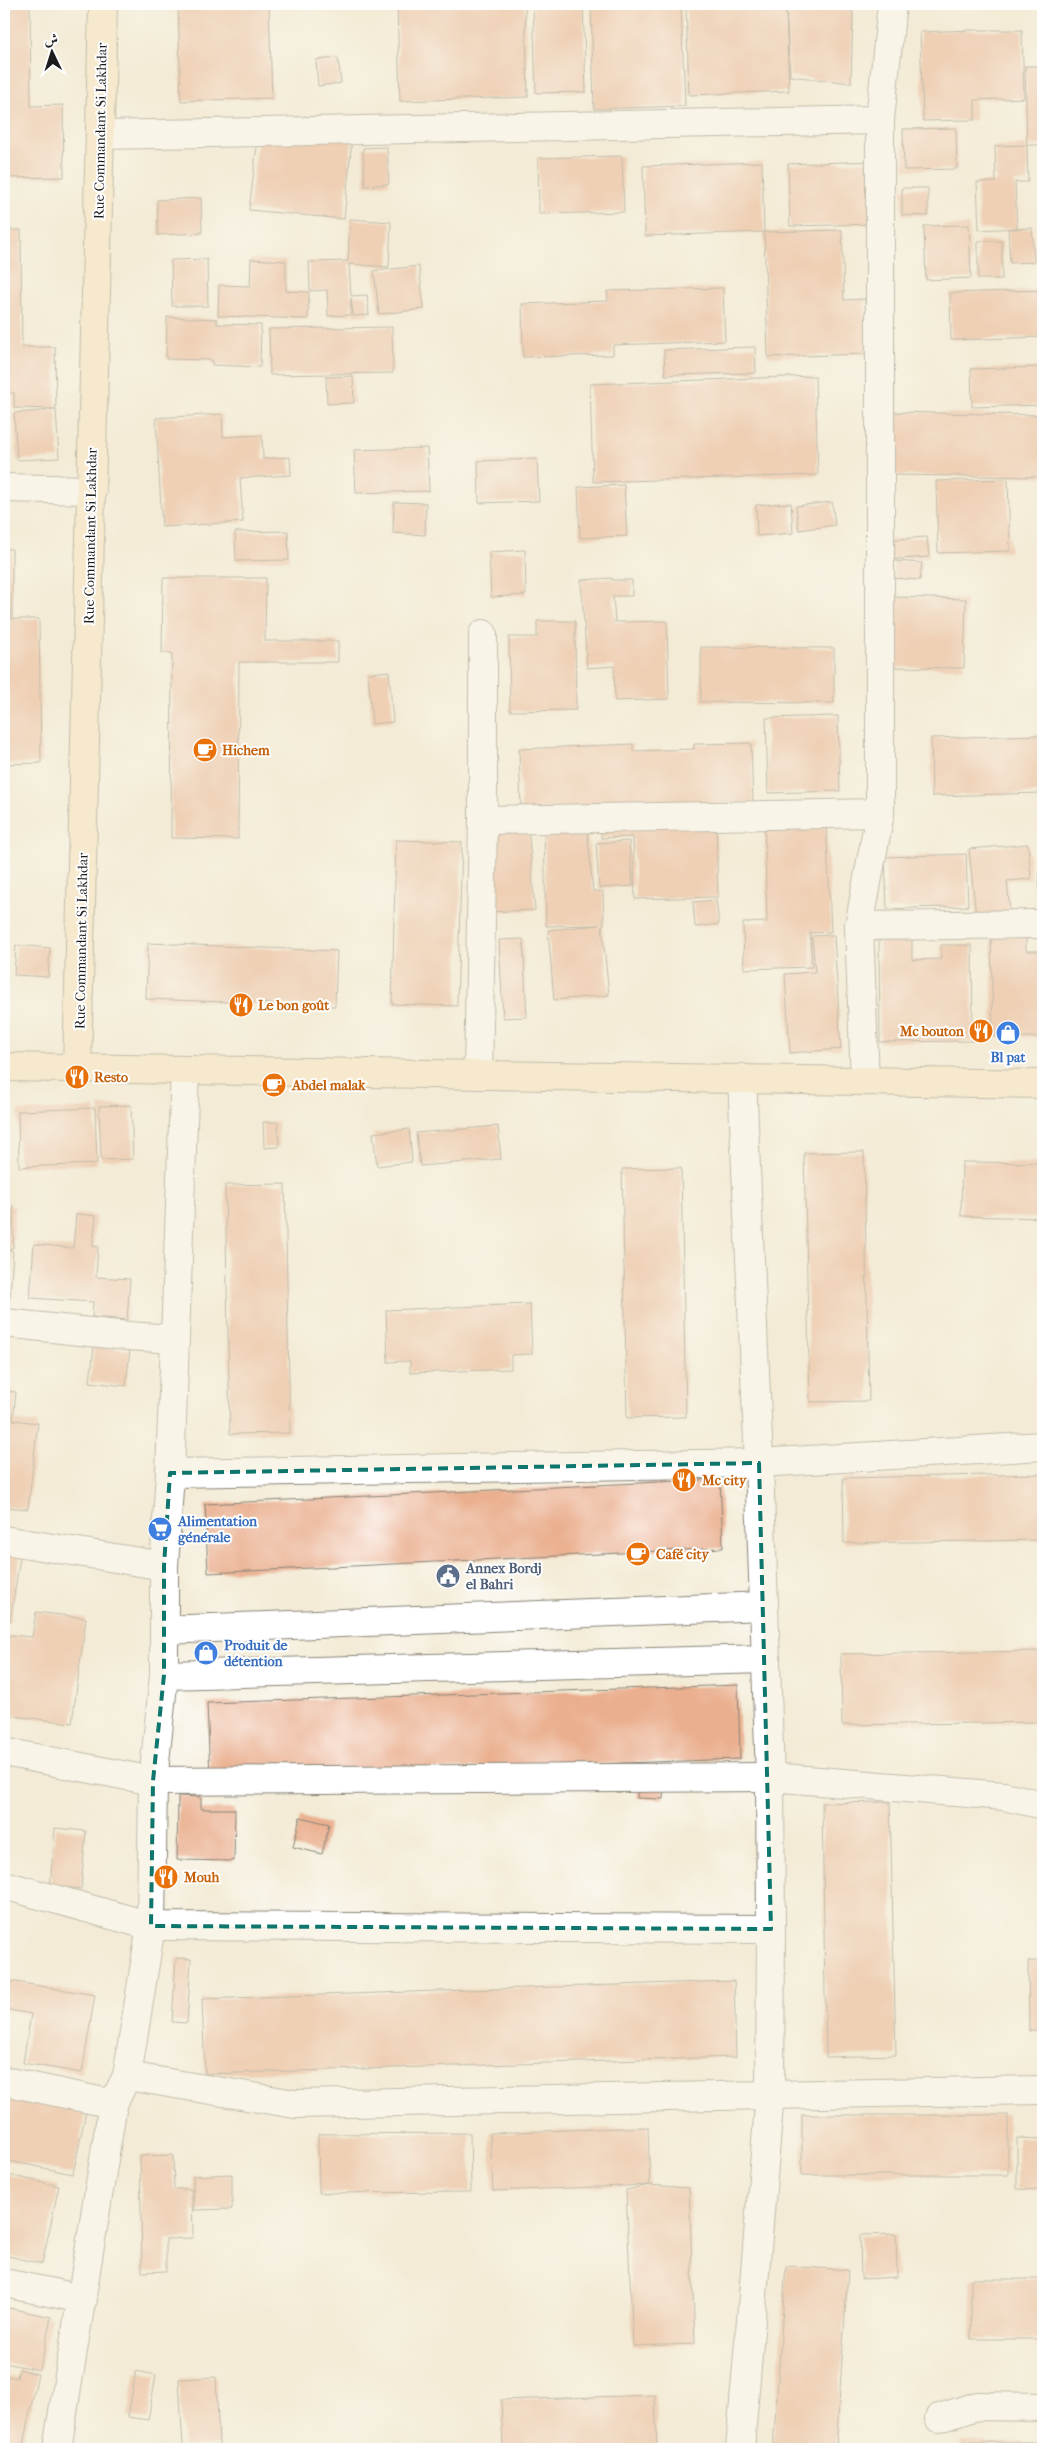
<svg xmlns="http://www.w3.org/2000/svg" width="1047" height="2453" font-family="'IM FELL French Canon',Amiri,serif">
<rect width="100%" height="100%" fill="#fff"/>
<filter id="ink" filterUnits="userSpaceOnUse"><feTurbulence type="fractalNoise" baseFrequency=".02" numOctaves="2"/><feDisplacementMap in="SourceGraphic" scale="10" xChannelSelector="R" yChannelSelector="G"/><feConvolveMatrix kernelMatrix="1 2 1 2 8 2 1 2 1" color-interpolation-filters="sRGB"/></filter>
<filter id="wash" filterUnits="userSpaceOnUse"><feTurbulence type="fractalNoise" baseFrequency=".0096" numOctaves="4" result="noise"/><feDisplacementMap in="SourceGraphic" scale="20" xChannelSelector="R" yChannelSelector="G"/><feGaussianBlur stdDeviation="1.12" result="paint"/><feColorMatrix in="noise" values="0 0 0 0 0 0 0 0 0 0 0 0 0 0 0 0 0 1.4 0 .05"/><feComposite in="paint" operator="in"/></filter>
<g filter="url(#wash)">
<rect width="100%" height="100%" fill="#f3ebd5"/>
<g id="blocks">
<!-- building -->
<g fill="#eaaf8e">
<polygon points="4,4 30,4 31,106 63,105 64,177 4,178"/>
<polygon points="178,4 269,4 272,98 181,101"/>
<polygon points="397,4 525,4 528,97 400,101"/>
<polygon points="533,4 583,4 586,92 536,93"/>
<polygon points="591,4 681,4 685,106 594,109"/>
<polygon points="686,4 830,4 853,12 851,83 790,76 786,11 789,91 689,95"/>
<polygon points="972,30 1022,30 1024,98 975,100 975,120 923,121 920,32"/>
<polygon points="338,58 341,83 318,86 316,60"/>
<polygon points="1025,66 1043,66 1043,145 1027,145"/>
<polygon points="956,128 957,169 904,170 903,129"/>
<polygon points="258,138 352,139 344,219 249,210"/>
<polygon points="1027,145 1028,182 1015,182 1017,228 979,230 977,182 996,182 995,146"/>
<polygon points="387,147 389,184 365,186 363,148"/>
<polygon points="622,156 624,212 539,214 538,158"/>
<polygon points="875,161 877,224 790,226 788,164"/>
<polygon points="762,162 764,232 645,236 643,166"/>
<polygon points="902,188 928,188 928,216 902,215"/>
<polygon points="201,198 202,233 158,235 157,200"/>
<polygon points="350,219 391,222 389,267 349,264 351,296 367,295 369,315 353,316 351,298 351,315 328,316 327,290 310,291 309,262 348,261"/>
<polygon points="969,225 971,278 926,280 924,226"/>
<polygon points="1032,228 1034,262 1010,263 1008,229"/>
<polygon points="4,230 21,230 22,347 55,347 56,409 14,408 14,393 4,393"/>
<polygon points="842,230 844,300 865,299 867,354 768,357 764,232"/>
<rect x="978" y="241" width="24" height="38"/>
<polygon points="207,259 208,306 172,306 171,260"/>
<polygon points="251,259 286,261 286,291 309,292 308,319 218,316 219,285 250,286"/>
<polygon points="419,266 424,309 379,314 374,271"/>
<polygon points="723,288 725,341 613,345 613,355 523,357 522,304 608,301 607,291"/>
<polygon points="1043,290 1043,337 951,340 950,293"/>
<polygon points="167,317 217,319 217,324 261,325 260,367 212,365 212,360 166,359"/>
<polygon points="392,327 393,373 270,375 269,329"/>
<polygon points="755,347 756,373 665,375 664,350"/>
<polygon points="1043,367 1043,405 972,407 971,369"/>
<polygon points="353,376 354,403 327,404 326,377"/>
<polygon points="815,376 818,475 593,482 590,384"/>
<polygon points="56,410 59,458 17,460 14,413"/>
<polygon points="889,412 1043,415 1043,477 888,475"/>
<polygon points="222,414 223,437 262,435 263,459 290,457 291,475 240,478 243,522 162,527 156,418"/>
<polygon points="427,448 429,491 356,493 354,450"/>
<polygon points="537,459 539,501 479,503 478,461"/>
<polygon points="1008,479 1010,551 938,553 936,481"/>
<polygon points="624,485 627,536 580,538 578,487"/>
<polygon points="394,502 426,503 425,535 393,533"/>
<polygon points="832,502 835,525 799,530 796,506"/>
<polygon points="791,503 793,533 757,536 756,505"/>
<polygon points="288,531 289,560 236,561 235,532"/>
<polygon points="927,537 929,557 887,560 885,540"/>
<polygon points="4,549 12,549 12,619 39,619 41,763 4,764"/>
<polygon points="525,550 526,595 491,597 489,552"/>
<polygon points="894,561 922,563 920,580 893,578"/>
<polygon points="163,578 266,578 265,641 338,641 338,662 239,662 238,839 171,838 172,653 162,653"/>
<polygon points="612,578 612,580 632,580 632,596 613,596 615,622 667,621 669,699 615,701 614,666 587,668 581,580"/>
<polygon points="892,597 966,599 964,668 891,667"/>
<polygon points="537,621 575,621 576,710 510,711 509,637 537,637"/>
<polygon points="701,647 834,648 834,703 701,702"/>
<polygon points="389,671 393,722 372,724 368,673"/>
<polygon points="838,716 840,791 768,793 766,718"/>
<polygon points="1043,735 1043,793 932,796 931,738"/>
<polygon points="751,743 753,803 521,810 519,749 633,744 633,751 694,749 694,744"/>
<polygon points="1040,808 1043,808 1043,906 1039,906"/>
<polygon points="826,817 831,932 810,933 812,967 744,969 743,923 767,922 764,820"/>
<polygon points="716,819 718,897 635,899 633,837 601,838 601,822"/>
<polygon points="528,824 535,910 485,912 489,826"/>
<polygon points="587,827 593,891 603,891 604,925 602,925 609,995 554,1000 548,930 599,925 546,926 544,830"/>
<polygon points="396,840 462,842 457,1006 392,1004"/>
<polygon points="629,841 633,886 599,888 596,843"/>
<polygon points="1028,844 1031,879 1007,881 1010,912 976,916 969,849"/>
<polygon points="966,854 968,906 887,909 885,857"/>
<polygon points="716,900 719,924 695,927 693,902"/>
<polygon points="834,935 841,1049 790,1053 785,974 815,972 812,936"/>
<polygon points="879,935 912,935 912,960 941,959 941,945 972,945 973,1041 880,1042"/>
<polygon points="1026,936 1026,951 1043,951 1043,1037 993,1037 991,937"/>
<polygon points="523,939 527,1017 503,1018 499,940"/>
<polygon points="148,943 337,951 335,1006 146,999"/>
<polygon points="16,945 50,948 48,977 14,975"/>
<polygon points="131,1105 133,1159 101,1160 99,1106"/>
<polygon points="95,1108 97,1164 19,1167 18,1111"/>
<polygon points="263,1122 278,1122 279,1147 264,1148"/>
<polygon points="498,1126 501,1159 420,1166 416,1133"/>
<polygon points="409,1129 412,1162 377,1166 373,1133"/>
<polygon points="864,1152 869,1401 810,1402 804,1153"/>
<polygon points="962,1162 1043,1163 1043,1218 961,1216"/>
<polygon points="681,1168 686,1417 627,1418 622,1169"/>
<polygon points="285,1184 290,1433 230,1434 225,1185"/>
<polygon points="4,1206 14,1206 13,1248 4,1248"/>
<polygon points="76,1214 96,1216 93,1246 98,1247 96,1277 130,1279 127,1320 92,1317 93,1302 30,1298 34,1244 73,1248"/>
<polygon points="4,1250 13,1251 10,1298 4,1297"/>
<polygon points="530,1304 532,1354 511,1355 511,1369 410,1373 410,1361 388,1362 386,1310"/>
<polygon points="94,1347 130,1350 126,1386 90,1382"/>
<polygon points="4,1391 16,1392 13,1420 38,1423 28,1509 4,1507"/>
<polygon points="1043,1474 1043,1540 844,1543 843,1478"/>
<polygon points="720,1479 723,1548 208,1573 205,1504"/>
<polygon points="4,1549 21,1551 10,1622 4,1621"/>
<polygon points="36,1612 86,1618 72,1723 4,1715 4,1676 9,1635 32,1637"/>
<polygon points="1043,1651 1043,1722 842,1725 841,1654"/>
<polygon points="738,1685 740,1759 210,1777 207,1703"/>
<polygon points="638,1785 664,1787 663,1799 637,1798"/>
<polygon points="178,1796 201,1797 201,1809 235,1809 234,1861 177,1860"/>
<polygon points="890,1802 896,2055 826,2057 822,1803"/>
<polygon points="300,1817 329,1824 322,1854 293,1847"/>
<polygon points="55,1828 86,1831 81,1889 50,1886"/>
<polygon points="176,1958 191,1959 187,2023 172,2022"/>
<polygon points="1028,1961 1043,1961 1043,2031 1029,2031"/>
<polygon points="4,1980 95,1995 82,2073 23,2063 31,2014 4,2009"/>
<polygon points="734,1981 736,2057 205,2074 202,1999"/>
<polygon points="4,2095 86,2111 73,2174 4,2160"/>
<rect x="802" y="2115" width="206" height="60"/>
<polygon points="648,2127 650,2185 493,2191 490,2133"/>
<polygon points="470,2133 471,2192 319,2193 318,2134"/>
<polygon points="1017,2138 1043,2139 1043,2190 1017,2189"/>
<polygon points="173,2155 174,2189 192,2189 193,2238 166,2239 166,2271 142,2272 140,2156"/>
<polygon points="4,2174 59,2186 42,2264 4,2255"/>
<polygon points="232,2174 232,2209 194,2210 193,2176"/>
<polygon points="650,2185 689,2188 695,2344 633,2346 626,2190"/>
<polygon points="896,2234 897,2277 861,2279 860,2235"/>
<polygon points="786,2266 848,2270 836,2449 773,2449"/>
<rect x="971" y="2279" width="72" height="60"/>
<polygon points="4,2307 51,2317 40,2370 4,2363"/>
<polygon points="19,2369 38,2374 22,2449 4,2449 4,2376 17,2378"/>
<polygon points="136,2371 156,2375 148,2420 128,2417"/>
<polygon points="216,2377 219,2445 183,2447 179,2379"/>
<polygon points="655,2395 657,2449 503,2449 501,2400"/>
<rect x="962" y="2442" width="81" height="7"/>
</g>
</g>
</g>
<g filter="url(#ink)">
<use href="#blocks" fill-opacity="0" stroke="#888478" stroke-width="1"/>
<g fill="none" stroke-linecap="round" stroke-linejoin="round">
<defs>
<g id="minor">
<polyline points="100,135 880,120"/>
<polyline points="4,488 92,490"/>
<polyline points="483,820 880,813"/>
<polyline points="859,926 1043,924"/>
<polyline points="478,1075 483,820 483,634"/>
<polyline points="865,1081 859,926 880,813 880,120 892,4"/>
<polyline points="4,1323 128,1336 174,1339"/>
<polyline points="170,1473 759,1463 1043,1446"/>
<polyline points="4,1540 164,1566"/>
<polyline points="164,1630 764,1606"/>
<polyline points="164,1675 766,1659"/>
<polyline points="4,1752 153,1781 770,1777 1004,1796 1043,1805"/>
<polyline points="4,1885 151,1926 771,1929"/>
<polyline points="127,2076 295,2104 1043,2090"/>
<polyline points="4,2081 113,2104"/>
<polyline points="4,2283 83,2299"/>
<polyline points="939,2418 977,2406 1043,2407"/>
<polyline points="57,2449 113,2104 127,2076 151,1926 153,1781 164,1675 164,1566 170,1473 185,1070"/>
<polyline points="740,2449 770,2094 771,1929 770,1777 759,1463 742,1078"/>
</g>
<g id="secondary">
<polyline points="4,1067 1043,1084"/>
<polyline points="77,1068 103,4"/>
</g>
</defs>
<!-- minor casing -->
<use href="#minor" stroke="#888478" stroke-width="30"/>
<!-- secondary casing -->
<use href="#secondary" stroke="#888478" stroke-width="30"/>
<!-- minor -->
<use href="#minor" stroke="#fff" stroke-width="28"/>
<!-- secondary -->
<use href="#secondary" stroke="#fae7c3" stroke-width="28"/>
</g>
</g>
<!-- marked area -->
<path d="M0 0H1047V2453H0ZM 759,1463 L 771,1929 L 151,1926 L 153,1781 L 164,1675 L 164,1566 L 170,1473 Z" fill="#f3ebd5" fill-opacity=".55" fill-rule="evenodd"/>
<path fill="none" stroke="#0f766e" stroke-width="4" stroke-dasharray="10 6" stroke-linejoin="round" d="M 759,1463 L 771,1929 L 151,1926 L 153,1781 L 164,1675 L 164,1566 L 170,1473 Z"/>
<!-- icons -->
<defs>
<symbol id="cafe-disc" viewBox="-11 -11 22 22"><circle r="9.5" fill="#e8710a" stroke="#fff"/><path d="M-5.5-4.5H6V0H3Q3 3.5 0 3.5H-2.5Q-5.5 3.5-5.5 0ZM3-3.2v2h1.7v-2ZM-6 4.5H4V6H-6Z" fill="#fff"/></symbol>
<symbol id="restaurant-disc" viewBox="-11 -11 22 22"><circle r="9.5" fill="#e8710a" stroke="#fff"/><path d="M-5-6h1v4h1v-4h1v4h1v-4h1v5L-1.5 .5V6h-2V.5L-5-1ZM5-6V6H3V1.5H1.5Q1.5-4 5-6Z" fill="#fff"/></symbol>
<symbol id="shop-disc" viewBox="-11 -11 22 22"><circle r="9.5" fill="#3f7fe0" stroke="#fff"/><path d="M-5-2.5h2.3a2.7 3.5 0 0 1 5.4 0H5L5.5 6h-11ZM-1.5-2.5h3a1.5 2.3 0 0 0-3 0Z" fill="#fff"/></symbol>
<symbol id="supermarket-disc" viewBox="-11 -11 22 22"><circle r="9.5" fill="#3f7fe0" stroke="#fff"/><path d="M-6-5.5h2.5l.6 2H6L4.5 2H-2.5L-4.4-4H-6ZM-1.5 3.2a1.3 1.3 0 1 0 .1 0ZM3 3.2a1.3 1.3 0 1 0 .1 0Z" fill="#fff"/></symbol>
<symbol id="civic-disc" viewBox="-11 -11 22 22"><circle r="9.5" fill="#5c6f8a" stroke="#fff"/><path d="M-.6-6.5H3V-4.5H.6V-3L4-1V1h2V6H-6V1h2V-1L-.6-3ZM-1.2 2.5V6h2.4V2.5Z" fill="#fff"/></symbol>
</defs>
<g fill-rule="evenodd">
<use href="#cafe-disc" x="191" y="736" width="28" height="28"/>
<use href="#restaurant-disc" x="227" y="991" width="28" height="28"/>
<use href="#restaurant-disc" x="967" y="1017" width="28" height="28"/>
<use href="#shop-disc" x="994" y="1019" width="28" height="28"/>
<use href="#restaurant-disc" x="63" y="1063" width="28" height="28"/>
<use href="#cafe-disc" x="260" y="1071" width="28" height="28"/>
<use href="#restaurant-disc" x="670" y="1466" width="28" height="28"/>
<use href="#supermarket-disc" x="146" y="1515" width="28" height="28"/>
<use href="#cafe-disc" x="624" y="1540" width="28" height="28"/>
<use href="#civic-disc" x="434" y="1562" width="28" height="28"/>
<use href="#shop-disc" x="192" y="1639" width="28" height="28"/>
<use href="#restaurant-disc" x="152" y="1863" width="28" height="28"/>
</g>
<g text-anchor="middle" stroke-width="4" stroke-linejoin="round" paint-order="stroke">
<!-- street labels -->
<g font-size="14" fill="#1c1c1c" stroke="#fff">
<text transform="translate(100 131) rotate(-89)" y="5">Rue Commandant Si Lakhdar</text>
<text transform="translate(90 536) rotate(-89)" y="5">Rue Commandant Si Lakhdar</text>
<text transform="translate(81 941) rotate(-89)" y="5">Rue Commandant Si Lakhdar</text>
</g>
<!-- food labels -->
<g font-size="14" font-weight="bold" fill="#c56008" stroke="#fff" text-anchor="start">
<text x="222" y="755">Hichem</text>
<text x="258" y="1010">Le bon goût</text>
<text x="964" y="1036" text-anchor="end">Mc bouton</text>
<text x="94" y="1082">Resto</text>
<text x="292" y="1090">Abdel malak</text>
<text x="702" y="1485">Mc city</text>
<text x="656" y="1559">Café city</text>
<text x="184" y="1882">Mouh</text>
</g>
<!-- shop labels -->
<g font-size="14" font-weight="bold" fill="#366cbe" stroke="#fff" text-anchor="start">
<text x="1008" y="1062" text-anchor="middle">Bl pat</text>
<text x="178" y="1526">Alimentation<tspan x="178" dy="16">générale</tspan></text>
<text x="224" y="1650">Produit de<tspan x="224" dy="16">détention</tspan></text>
</g>
<!-- service labels -->
<g font-size="14" font-weight="bold" fill="#4e5e75" stroke="#fff" text-anchor="start">
<text x="466" y="1573">Annex Bordj<tspan x="466" dy="16">el Bahri</tspan></text>
</g>
</g>
<!-- margin -->
<rect width="1047" height="2453" fill="none" stroke="#fff" stroke-width="20"/>
<!-- north arrow -->
<g transform="translate(52 52) rotate(356)" stroke="#ffffff" stroke-width="4" paint-order="stroke">
<path d="M0-4L9 19L0 12L-9 19Z" fill="#1c1c1c"/>
<text y="-8" font-size="14" font-weight="bold" text-anchor="middle" fill="#1c1c1c">ش</text>
</g>
</svg>
